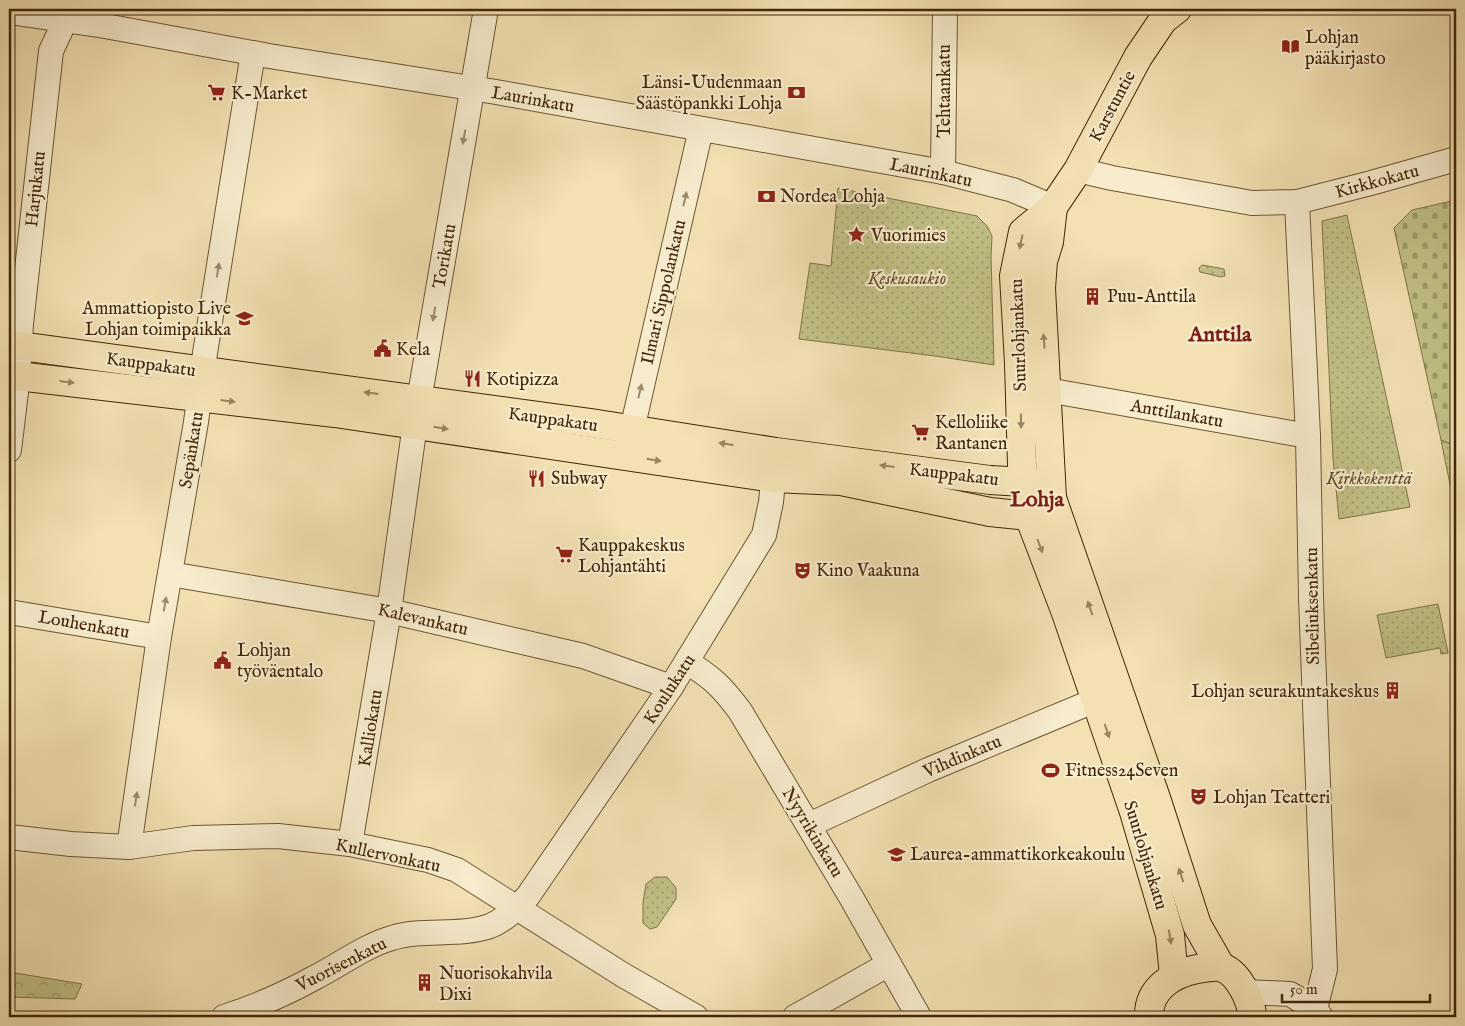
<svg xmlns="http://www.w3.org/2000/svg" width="1465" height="1026" font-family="'IM FELL English',serif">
<defs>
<pattern id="grass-dots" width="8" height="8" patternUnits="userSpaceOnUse" patternTransform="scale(1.25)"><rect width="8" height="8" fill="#c2c188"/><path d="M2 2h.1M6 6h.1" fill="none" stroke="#9f9d6d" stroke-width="1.8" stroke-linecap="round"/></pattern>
<pattern id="forest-crowns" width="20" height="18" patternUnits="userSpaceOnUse" patternTransform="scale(1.25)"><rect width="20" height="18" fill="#c2c188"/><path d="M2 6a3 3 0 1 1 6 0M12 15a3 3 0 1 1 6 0" fill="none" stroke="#9f9d6d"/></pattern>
<pattern id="cemetery-stones" width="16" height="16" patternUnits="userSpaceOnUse" patternTransform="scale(1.25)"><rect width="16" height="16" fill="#c2c188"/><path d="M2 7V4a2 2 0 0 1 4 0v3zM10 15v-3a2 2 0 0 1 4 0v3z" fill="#9f9d6d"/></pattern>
</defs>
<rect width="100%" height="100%" fill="#f3e1b3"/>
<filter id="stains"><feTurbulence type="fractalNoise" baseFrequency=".004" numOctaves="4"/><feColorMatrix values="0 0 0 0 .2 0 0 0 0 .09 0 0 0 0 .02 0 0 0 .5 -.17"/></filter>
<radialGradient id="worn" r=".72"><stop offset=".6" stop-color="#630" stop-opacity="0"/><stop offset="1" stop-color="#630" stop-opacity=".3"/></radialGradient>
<!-- grass -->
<g fill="url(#grass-dots)" stroke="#827448">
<polygon points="838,188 977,216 987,226 992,236 991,256 994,365 935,356 799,339 810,263 831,266"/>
<polygon points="1347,215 1410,507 1339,519 1333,458 1322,221"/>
<polygon points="1202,265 1224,269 1225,276 1221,277 1200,272 1199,268"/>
<polygon points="1441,440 1456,446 1456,514"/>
<polygon points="1438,604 1448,653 1441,654 1440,648 1386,658 1377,615"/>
<polygon points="655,877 667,877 676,888 676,899 657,927 650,929 643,923 643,902 646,884"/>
</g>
<!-- forest -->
<polygon fill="url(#forest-crowns)" stroke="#827448" points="9,972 82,984 75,999 9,997"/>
<!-- cemetery -->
<polygon fill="url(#cemetery-stones)" stroke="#827448" points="1456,200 1456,446 1441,440 1394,228 1412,210"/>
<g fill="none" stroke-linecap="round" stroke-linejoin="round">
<defs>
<g id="minor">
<polyline points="9,12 105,26 269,56 496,92 943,172 1013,190 1053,207"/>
<polyline points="1078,170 1112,178 1252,203 1297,202 1371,183 1456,159"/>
<polyline points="943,172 945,9"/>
<polyline points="1297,202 1308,436 1311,598 1325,969 1315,1009"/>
<polyline points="1047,390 1308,436"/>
<polyline points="628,447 701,129"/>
<polyline points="9,450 18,376 21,324 51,51 65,21 69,9"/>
<polyline points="170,574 389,611 583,656 671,687"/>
<polyline points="9,612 159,637"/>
<path d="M 687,662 C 713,678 722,687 740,711 L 851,897 L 919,1017"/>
<polyline points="809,825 928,770 1096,700"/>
<polyline points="9,837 71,844 129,847 193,838 278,836 350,844 428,860 457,870 623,975 696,1017"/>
<polyline points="350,844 389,611 415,424 486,9"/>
<polyline points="129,847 159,637 196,422 205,353 253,53"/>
<polyline points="1246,992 1290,994 1315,1009 1321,1017"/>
<path d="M 224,1017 C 255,1007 285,994 314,978 C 340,965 364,946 392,938 C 423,928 459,937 490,926 C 505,920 517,908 528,896 L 671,687 L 764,535 L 771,502 L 775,459"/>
<polyline points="795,1017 889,964"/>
</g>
<g id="major">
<polyline points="1053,207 1049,242 1043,261 1041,288 1052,498 1157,801 1197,925 1221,967"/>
<polyline points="9,346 20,346 591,423 776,452 990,480 1024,482 1052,498"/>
<polyline points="9,375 335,413 773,478 841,481 990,512 1029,516 1052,498"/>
<polyline points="1174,976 1170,935 1134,812 1066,613 1029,516 1022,465 1019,363 1014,276 1023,232 1053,207 1078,170 1138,57 1163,20 1177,9"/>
<path d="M 1149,1017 C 1148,989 1172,974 1197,969 C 1203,968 1213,966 1220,967 C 1238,971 1252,1001 1252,1017"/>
</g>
</defs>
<!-- minor casing -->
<use href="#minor" stroke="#6e5633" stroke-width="26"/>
<!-- major casing -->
<use href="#major" stroke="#422708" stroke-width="30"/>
<!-- minor -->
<use href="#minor" stroke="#f7ecce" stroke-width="24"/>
<!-- major -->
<use href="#major" stroke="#f3e1b3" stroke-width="28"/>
</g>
<!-- one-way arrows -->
<defs><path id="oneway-solid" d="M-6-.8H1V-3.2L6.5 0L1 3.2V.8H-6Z" transform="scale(1.25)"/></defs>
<g fill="#9c8a6b">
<use href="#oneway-solid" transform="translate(464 137) rotate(100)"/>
<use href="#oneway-solid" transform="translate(685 199) rotate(-77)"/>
<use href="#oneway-solid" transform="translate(218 270) rotate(-81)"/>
<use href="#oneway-solid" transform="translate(434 314) rotate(100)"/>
<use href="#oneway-solid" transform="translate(640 391) rotate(-77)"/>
<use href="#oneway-solid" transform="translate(165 604) rotate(-80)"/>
<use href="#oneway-solid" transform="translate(136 799) rotate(-82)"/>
</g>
<g fill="#9a845e">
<use href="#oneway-solid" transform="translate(1021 242) rotate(102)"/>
<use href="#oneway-solid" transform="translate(1044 341) rotate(-94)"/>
<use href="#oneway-solid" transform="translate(67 382) rotate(7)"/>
<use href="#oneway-solid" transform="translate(371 393) rotate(-173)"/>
<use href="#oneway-solid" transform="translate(228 401) rotate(7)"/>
<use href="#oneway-solid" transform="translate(1021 421) rotate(89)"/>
<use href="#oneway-solid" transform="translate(441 428) rotate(9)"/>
<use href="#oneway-solid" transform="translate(726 444) rotate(-172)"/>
<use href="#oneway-solid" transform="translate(654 460) rotate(9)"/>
<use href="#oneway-solid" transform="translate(887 466) rotate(-173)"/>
<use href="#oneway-solid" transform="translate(1040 546) rotate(69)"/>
<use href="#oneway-solid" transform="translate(1090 608) rotate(-109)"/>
<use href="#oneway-solid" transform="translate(1107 731) rotate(72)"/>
<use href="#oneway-solid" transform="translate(1181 875) rotate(-108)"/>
<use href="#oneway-solid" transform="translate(1170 937) rotate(81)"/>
</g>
<!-- icons -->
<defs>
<symbol id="library-bare" viewBox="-9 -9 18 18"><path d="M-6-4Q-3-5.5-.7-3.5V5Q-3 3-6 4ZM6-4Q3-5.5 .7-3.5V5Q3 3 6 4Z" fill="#8f2418" stroke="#f7ecce" stroke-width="2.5" paint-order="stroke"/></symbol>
<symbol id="bank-bare" viewBox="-9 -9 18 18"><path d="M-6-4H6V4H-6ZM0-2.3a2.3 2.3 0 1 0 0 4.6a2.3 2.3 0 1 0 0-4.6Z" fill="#8f2418" stroke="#f7ecce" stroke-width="2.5" paint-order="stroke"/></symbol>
<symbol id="supermarket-bare" viewBox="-9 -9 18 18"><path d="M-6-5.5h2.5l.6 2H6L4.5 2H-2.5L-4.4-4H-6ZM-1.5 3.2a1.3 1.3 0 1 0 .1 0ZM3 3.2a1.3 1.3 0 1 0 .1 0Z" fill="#8f2418" stroke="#f7ecce" stroke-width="2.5" paint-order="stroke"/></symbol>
<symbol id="sight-bare" viewBox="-9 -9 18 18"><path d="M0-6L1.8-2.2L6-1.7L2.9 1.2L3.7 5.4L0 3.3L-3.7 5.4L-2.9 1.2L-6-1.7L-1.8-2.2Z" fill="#8f2418" stroke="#f7ecce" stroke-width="2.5" paint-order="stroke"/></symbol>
<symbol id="building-bare" viewBox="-9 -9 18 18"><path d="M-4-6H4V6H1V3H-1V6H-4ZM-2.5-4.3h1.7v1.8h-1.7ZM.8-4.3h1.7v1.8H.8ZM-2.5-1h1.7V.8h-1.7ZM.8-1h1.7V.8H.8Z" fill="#8f2418" stroke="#f7ecce" stroke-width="2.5" paint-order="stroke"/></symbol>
<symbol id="school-bare" viewBox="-9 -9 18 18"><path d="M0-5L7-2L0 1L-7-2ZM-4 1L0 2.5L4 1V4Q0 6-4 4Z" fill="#8f2418" stroke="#f7ecce" stroke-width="2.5" paint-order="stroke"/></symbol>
<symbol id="civic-bare" viewBox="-9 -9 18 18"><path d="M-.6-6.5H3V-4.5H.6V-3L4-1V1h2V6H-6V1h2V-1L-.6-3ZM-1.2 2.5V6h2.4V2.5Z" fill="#8f2418" stroke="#f7ecce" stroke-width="2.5" paint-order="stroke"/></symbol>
<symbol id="restaurant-bare" viewBox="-9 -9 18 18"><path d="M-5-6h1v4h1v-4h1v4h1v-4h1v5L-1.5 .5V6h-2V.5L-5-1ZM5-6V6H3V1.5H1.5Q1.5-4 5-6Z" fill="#8f2418" stroke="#f7ecce" stroke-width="2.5" paint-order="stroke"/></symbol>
<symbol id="theatre-bare" viewBox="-9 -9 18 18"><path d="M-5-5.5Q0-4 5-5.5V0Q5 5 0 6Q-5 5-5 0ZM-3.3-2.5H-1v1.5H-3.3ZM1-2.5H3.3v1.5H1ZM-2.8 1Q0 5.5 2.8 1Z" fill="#8f2418" stroke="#f7ecce" stroke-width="2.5" paint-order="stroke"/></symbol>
<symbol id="stadium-bare" viewBox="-9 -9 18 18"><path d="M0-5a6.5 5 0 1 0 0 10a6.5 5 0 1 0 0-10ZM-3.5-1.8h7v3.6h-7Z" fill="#8f2418" stroke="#f7ecce" stroke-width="2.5" paint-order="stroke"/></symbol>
<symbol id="university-bare" viewBox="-9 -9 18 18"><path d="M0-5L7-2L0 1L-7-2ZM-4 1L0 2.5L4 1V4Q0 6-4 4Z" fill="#8f2418" stroke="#f7ecce" stroke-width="2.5" paint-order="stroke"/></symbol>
</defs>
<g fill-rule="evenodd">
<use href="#library-bare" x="1278" y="34" width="25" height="25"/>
<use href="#bank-bare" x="784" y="80" width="25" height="25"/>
<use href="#supermarket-bare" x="204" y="80" width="25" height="25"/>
<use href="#bank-bare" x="754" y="184" width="25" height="25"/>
<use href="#sight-bare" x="844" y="222" width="25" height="25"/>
<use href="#building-bare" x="1080" y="284" width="25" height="25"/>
<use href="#school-bare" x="232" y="306" width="25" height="25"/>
<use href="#civic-bare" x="370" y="336" width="25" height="25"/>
<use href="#restaurant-bare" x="460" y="366" width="25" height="25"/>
<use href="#supermarket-bare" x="908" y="420" width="25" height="25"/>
<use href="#restaurant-bare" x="524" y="466" width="25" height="25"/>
<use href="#supermarket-bare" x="552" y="542" width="25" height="25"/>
<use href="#theatre-bare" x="790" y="558" width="25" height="25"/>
<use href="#civic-bare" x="210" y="648" width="25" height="25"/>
<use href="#building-bare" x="1380" y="678" width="25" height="25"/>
<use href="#stadium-bare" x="1038" y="758" width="25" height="25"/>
<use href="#theatre-bare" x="1186" y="784" width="25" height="25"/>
<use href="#university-bare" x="884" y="842" width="25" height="25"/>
<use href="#building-bare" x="412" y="970" width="25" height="25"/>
</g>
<g text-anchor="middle" stroke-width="4.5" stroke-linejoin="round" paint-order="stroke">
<!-- poi labels -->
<g font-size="18" fill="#422708" stroke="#f7ecce" text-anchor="start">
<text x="1305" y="43">Lohjan<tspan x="1305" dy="21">pääkirjasto</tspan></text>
<text x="782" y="88" text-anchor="end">Länsi-Uudenmaan<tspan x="782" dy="21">Säästöpankki Lohja</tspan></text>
<text x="231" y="99">K-Market</text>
<text x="780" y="202">Nordea Lohja</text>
<text x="871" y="241">Vuorimies</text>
<text x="1107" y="302">Puu-Anttila</text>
<text x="231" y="314" text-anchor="end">Ammattiopisto Live<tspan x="231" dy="21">Lohjan toimipaikka</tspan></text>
<text x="396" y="355">Kela</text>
<text x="486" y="385">Kotipizza</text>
<text x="935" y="428">Kelloliike<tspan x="935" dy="21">Rantanen</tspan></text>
<text x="551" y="484">Subway</text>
<text x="578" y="551">Kauppakeskus<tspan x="578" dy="21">Lohjantähti</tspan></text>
<text x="816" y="576">Kino Vaakuna</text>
<text x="237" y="656">Lohjan<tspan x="237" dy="21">työväentalo</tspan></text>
<text x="1379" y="697" text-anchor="end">Lohjan seurakuntakeskus</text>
<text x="1065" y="776">Fitness24Seven</text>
<text x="1213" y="803">Lohjan Teatteri</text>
<text x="910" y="860">Laurea-ammattikorkeakoulu</text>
<text x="439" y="979">Nuorisokahvila<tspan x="439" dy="21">Dixi</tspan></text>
</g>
<!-- street labels -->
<g font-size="18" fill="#422708" stroke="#f7ecce">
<text transform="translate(944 91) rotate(-90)" y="6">Tehtaankatu</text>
<text transform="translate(533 99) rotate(10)" y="6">Laurinkatu</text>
<text transform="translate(1112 106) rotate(-62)" y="6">Karstuntie</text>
<text transform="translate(931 172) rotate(12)" y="6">Laurinkatu</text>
<text transform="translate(1377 181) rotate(-15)" y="6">Kirkkokatu</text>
<text transform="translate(35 189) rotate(-84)" y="6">Harjukatu</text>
<text transform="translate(444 256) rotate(-80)" y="6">Torikatu</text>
<text transform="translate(663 292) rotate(-77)" y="6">Ilmari Sippolankatu</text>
<text transform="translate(1018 335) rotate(-92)" y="6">Suurlohjankatu</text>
<text transform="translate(151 364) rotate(8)" y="6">Kauppakatu</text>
<text transform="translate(1177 413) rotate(10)" y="6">Anttilankatu</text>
<text transform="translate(553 419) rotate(8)" y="6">Kauppakatu</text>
<text transform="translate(191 450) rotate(-81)" y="6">Sepänkatu</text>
<text transform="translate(954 474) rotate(7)" y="6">Kauppakatu</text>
<text transform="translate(1312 606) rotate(-91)" y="6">Sibeliuksenkatu</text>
<text transform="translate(423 619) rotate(13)" y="6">Kalevankatu</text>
<text transform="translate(84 624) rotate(10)" y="6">Louhenkatu</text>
<text transform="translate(669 689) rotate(-57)" y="6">Koulukatu</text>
<text transform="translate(370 728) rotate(-81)" y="6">Kalliokatu</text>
<text transform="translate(962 756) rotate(-23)" y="6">Vihdinkatu</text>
<text transform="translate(813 832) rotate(59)" y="6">Nyyrikinkatu</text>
<text transform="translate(388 855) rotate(12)" y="6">Kullervonkatu</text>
<text transform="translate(1146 855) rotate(73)" y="6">Suurlohjankatu</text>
<text transform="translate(341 964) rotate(-27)" y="6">Vuorisenkatu</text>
</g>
<!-- park labels -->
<g font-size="18" font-style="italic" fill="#624e28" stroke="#f7ecce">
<text x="907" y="284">Keskusaukio</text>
<text x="1369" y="484">Kirkkokenttä</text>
</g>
<!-- district labels -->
<g font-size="22" font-weight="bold" fill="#7a1f14" stroke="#f7ecce">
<text x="1220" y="341">Anttila</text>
<text x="1037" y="506">Lohja</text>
</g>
</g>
<!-- margin -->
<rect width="1465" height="1026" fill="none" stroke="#f3e1b3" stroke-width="30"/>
<rect x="10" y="10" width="1445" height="1006" fill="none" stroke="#422708" stroke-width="2.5"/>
<rect x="15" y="15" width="1435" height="996" fill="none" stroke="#422708"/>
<!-- scale -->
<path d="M1282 994v8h148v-8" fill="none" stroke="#422708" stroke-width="2.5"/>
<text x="1290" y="994" font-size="15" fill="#422708" stroke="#f7ecce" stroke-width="4" paint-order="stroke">50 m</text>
<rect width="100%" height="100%" filter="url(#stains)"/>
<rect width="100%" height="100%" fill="url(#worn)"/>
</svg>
